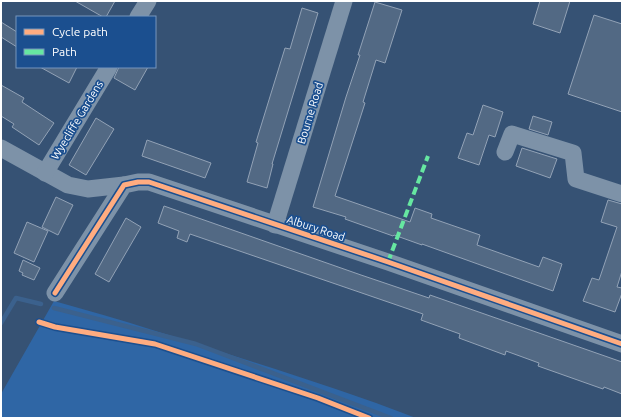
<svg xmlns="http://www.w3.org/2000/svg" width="623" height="419" font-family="Ubuntu,sans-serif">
<rect width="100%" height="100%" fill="#365274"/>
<!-- green -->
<path fill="#2f66a5" d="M 54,301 C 120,319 185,340 250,361 C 306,379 362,397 416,418 L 1,418 L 1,394 Z"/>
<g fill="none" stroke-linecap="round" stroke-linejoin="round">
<!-- stream -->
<g stroke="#3b618d" stroke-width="4.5">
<polyline points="54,308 196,344 391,418"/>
<polyline points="1,323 16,298 41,304"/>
</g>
</g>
<!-- building -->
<g fill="#526984" stroke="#92a2b6">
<polygon points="75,1 115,1 106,17 103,17"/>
<polygon points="540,1 570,1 560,33 533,24"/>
<polygon points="375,2 402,10 385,63 376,60 363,102 365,103 335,196 410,222 415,208 432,214 431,218 480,235 477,245 539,267 543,257 562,264 553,291 422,244 422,245 394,235 393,236 345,219 346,217 313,207 346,97 360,55 358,55"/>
<polygon points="302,8 318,13 272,164 273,164 267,188 247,182 258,143 256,142 285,48 290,49"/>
<polygon points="594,15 622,24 622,112 568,94"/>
<polygon points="1,22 17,32 17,47 1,37"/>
<polygon points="40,67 77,67 69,83"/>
<polygon points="119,67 148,67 135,90 114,78"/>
<polygon points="1,85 24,98 22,102 54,123 39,145 12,127 14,124 1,116"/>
<polygon points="483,105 503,112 495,137 489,135 479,165 458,158 467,133 473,135"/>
<polygon points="533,116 552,122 548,135 529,129"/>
<polygon points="96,118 114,129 86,175 69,165"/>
<polygon points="147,140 211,163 205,178 142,156"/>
<polygon points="522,148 557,159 550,178 516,166"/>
<polygon points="56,197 73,205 58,235 42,227"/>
<polygon points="608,200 622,204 622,271 617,287 622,288 622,293 615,312 583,301 592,278 599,280 617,227 601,222"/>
<polygon points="164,206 361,275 429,298 430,295 622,362 622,394 604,387 603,389 538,366 539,363 506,351 505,355 459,338 460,334 421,320 423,314 190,234 187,242 177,238 179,231 158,223"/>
<polygon points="126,218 141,227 109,282 95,274"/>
<polygon points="27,222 48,231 34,262 14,253"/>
<polygon points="23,260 40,268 34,280 22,275 23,273 19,271"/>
</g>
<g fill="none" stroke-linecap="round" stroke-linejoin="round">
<!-- minor -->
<g stroke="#7d92a8" stroke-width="17">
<polyline points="138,17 148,1"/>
<polyline points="1,148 68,185 88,189 124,185"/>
<polyline points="505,152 512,134 573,153 576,179 622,194"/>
<polyline points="45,173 109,67"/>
<polyline points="275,225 344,1"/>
<polyline points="55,293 124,185 138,182 149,182 388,262 622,344"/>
</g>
<!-- quiet -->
<polyline stroke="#66e7a1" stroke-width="4" stroke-dasharray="8 4" stroke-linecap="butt" points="388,262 428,156"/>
<defs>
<g id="cycleway">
<polyline points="55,293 124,185 138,182 149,182 388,262 622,344"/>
<polyline points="39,322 55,327 155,344 318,398 369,418"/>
</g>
</defs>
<!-- cycleway casing -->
<use href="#cycleway" stroke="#1b4f8f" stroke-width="8"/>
<!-- cycleway -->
<use href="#cycleway" stroke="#ffac80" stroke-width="5"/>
</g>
<g text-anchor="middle" stroke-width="3.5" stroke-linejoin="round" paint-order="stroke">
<!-- street labels -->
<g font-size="11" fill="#fff" stroke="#1b4f8f">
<text transform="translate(310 113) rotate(-73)" y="4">Bourne Road</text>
<text transform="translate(77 120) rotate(-59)" y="4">Wyecliffe Gardens</text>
<text transform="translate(316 228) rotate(18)" y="4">Albury Road</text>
</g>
</g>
<!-- border -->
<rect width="623" height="419" fill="none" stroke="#ffffff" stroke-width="4"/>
<!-- legend -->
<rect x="16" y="16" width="140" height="52" fill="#1b4f8f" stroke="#7695bc"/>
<rect x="24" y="29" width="20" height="6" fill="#ffac80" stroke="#7695bc"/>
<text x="52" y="36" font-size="12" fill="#ffffff">Cycle path</text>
<rect x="24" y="49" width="20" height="6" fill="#66e7a1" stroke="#7695bc"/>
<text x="52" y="56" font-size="12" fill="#ffffff">Path</text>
</svg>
